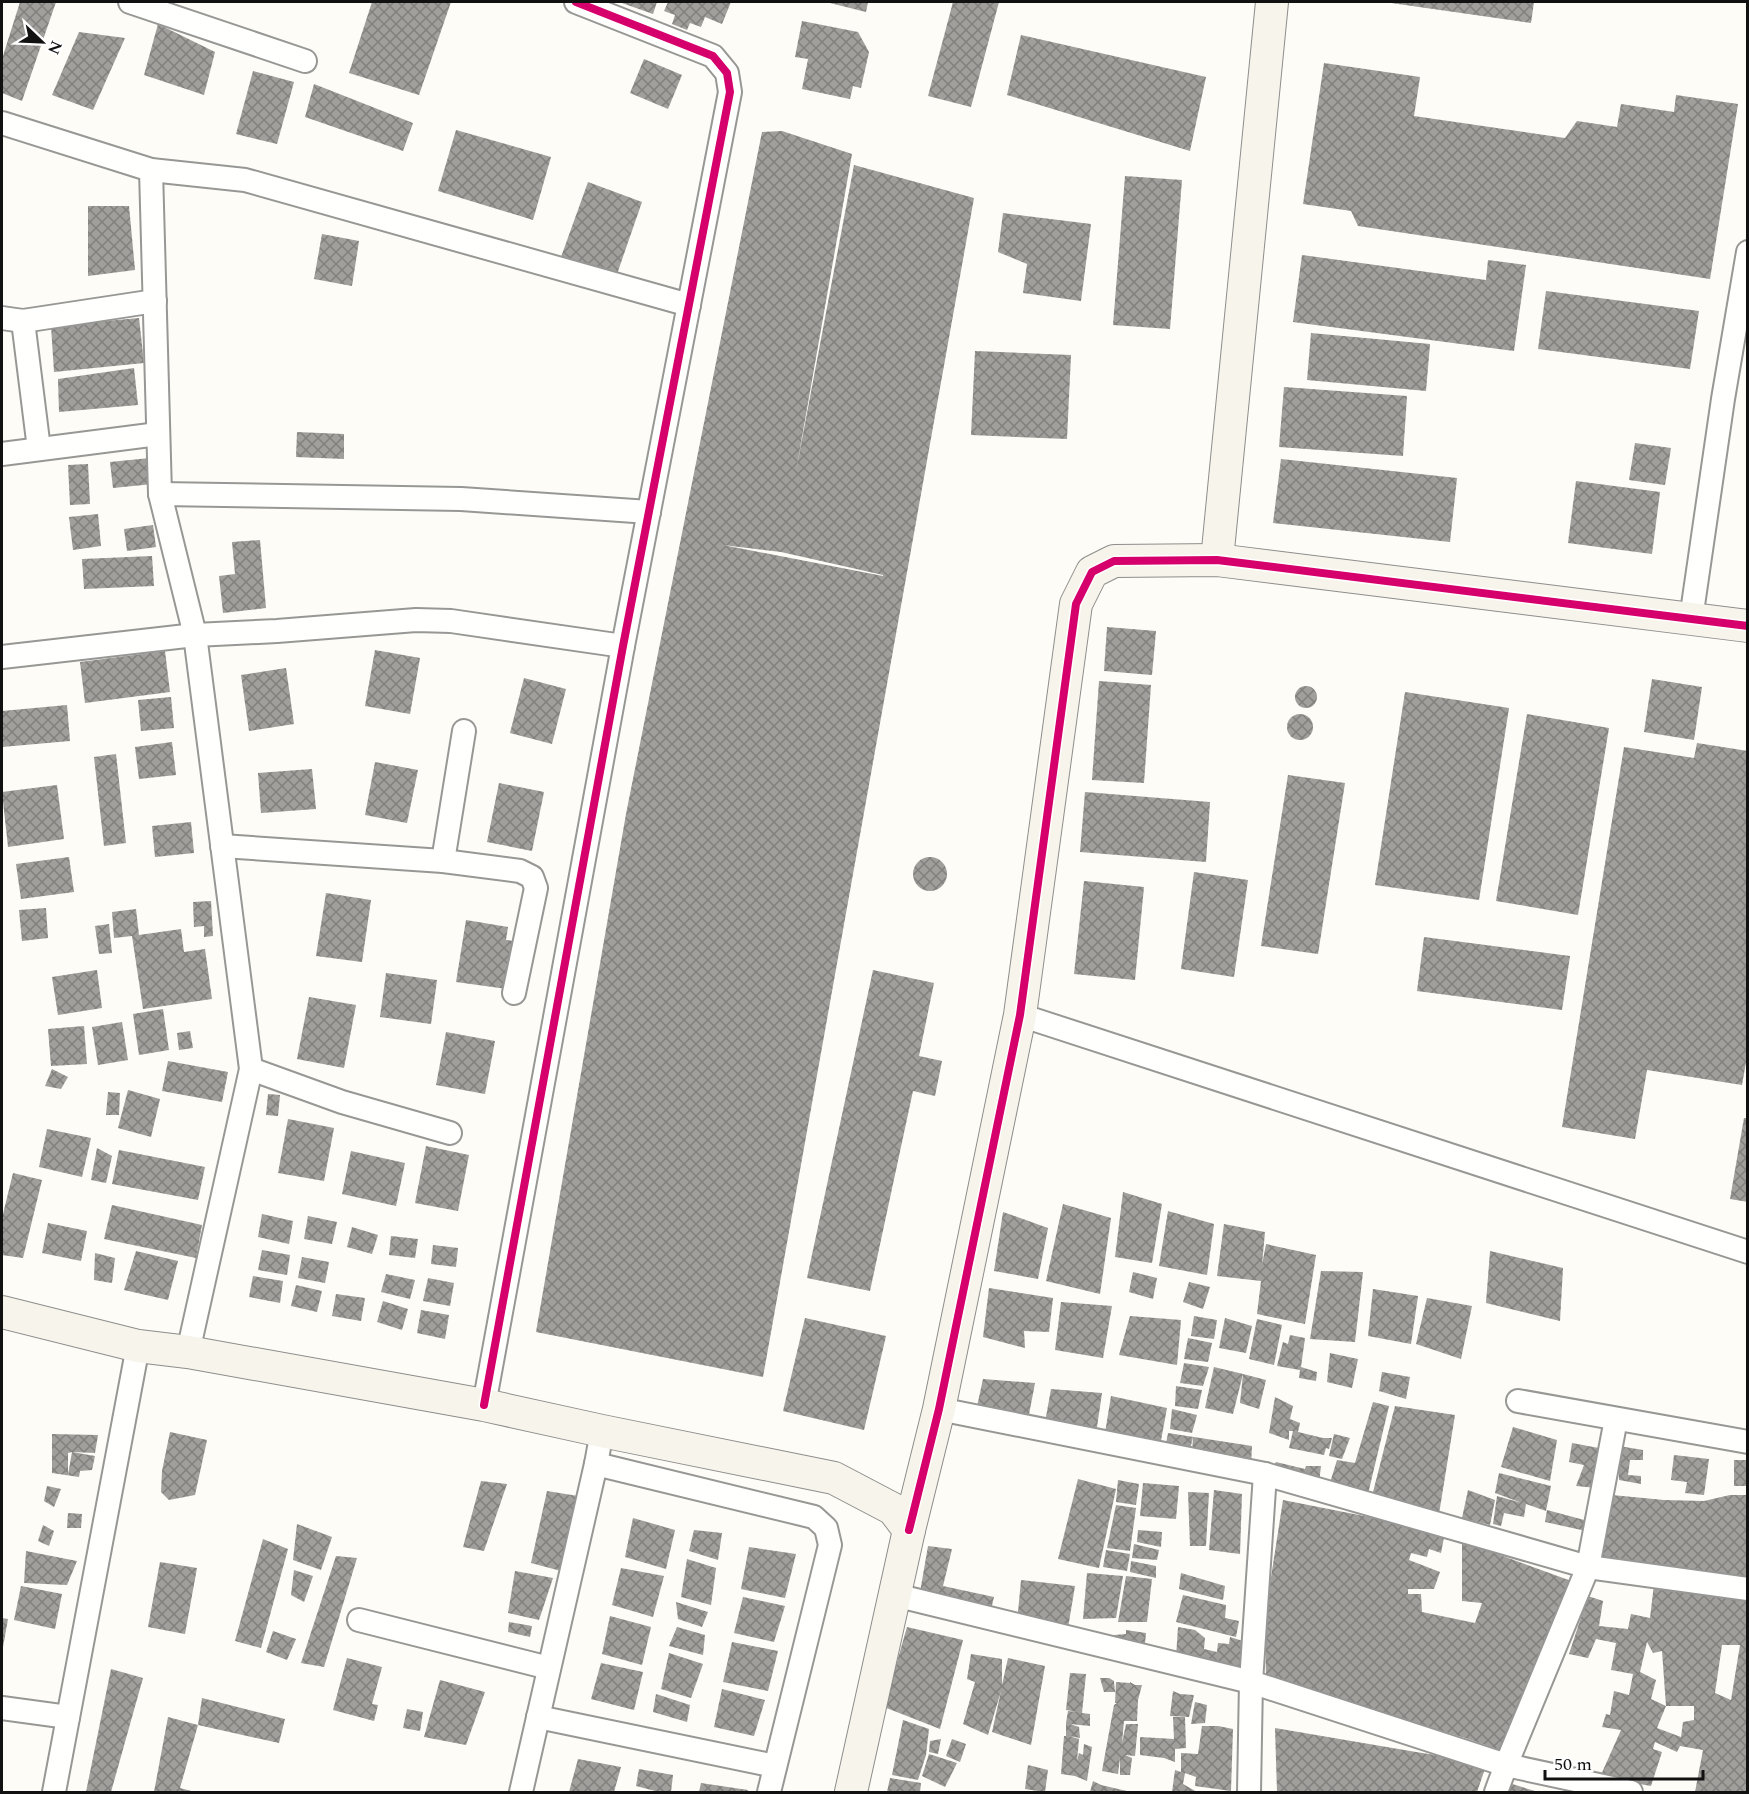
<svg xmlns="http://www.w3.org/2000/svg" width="1749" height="1794" font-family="Spectral,serif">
<defs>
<pattern id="building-cross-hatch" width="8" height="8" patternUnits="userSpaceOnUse" patternTransform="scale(1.5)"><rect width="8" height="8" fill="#a19f9c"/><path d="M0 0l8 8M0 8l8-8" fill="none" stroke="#82807e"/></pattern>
</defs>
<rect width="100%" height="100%" fill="#fdfcf7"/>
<!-- building -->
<g fill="url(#building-cross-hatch)" fill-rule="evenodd">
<polygon points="20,2 56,2 22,101 2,93 2,59"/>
<polygon points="372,2 451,2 419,95 349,73"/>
<polygon points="619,2 657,2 653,14"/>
<polygon points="668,2 731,2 722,24 705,17 701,27 690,23 687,30 672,24 675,15 664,11"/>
<polygon points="826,2 868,2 866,12"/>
<polygon points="953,2 999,2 971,107 928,96"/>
<polygon points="1391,2 1534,2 1531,23 1391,3"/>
<polygon points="802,21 858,32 869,52 861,88 853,86 850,99 802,89 808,59 795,57"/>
<polygon points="158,24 215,52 204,95 144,75"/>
<polygon points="79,32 125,38 93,110 52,95"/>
<polygon points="1021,35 1206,77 1190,151 1007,95"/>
<polygon points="644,59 682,75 668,109 630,93"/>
<polygon points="1324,63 1420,77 1414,116 1565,138 1577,121 1617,127 1621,104 1674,112 1676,95 1738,104 1710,279 1358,226 1351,211 1303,204"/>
<polygon points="253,71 294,82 277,144 236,134"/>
<polygon points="314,84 413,123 403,151 305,117"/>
<polygon points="456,130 551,157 533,220 438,191"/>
<path d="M 782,131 L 852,154 L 796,471 L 854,165 L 974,198 L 763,1377 L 536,1332 L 626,814 L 762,132 ZM 723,545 L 781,552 L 883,575 L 883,576 Z"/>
<polygon points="1125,176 1182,180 1170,329 1113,325"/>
<polygon points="588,182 642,202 616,277 561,257"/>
<polygon points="88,206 129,206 135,270 88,276"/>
<polygon points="1003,213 1091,224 1081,301 1023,293 1027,264 998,252"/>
<polygon points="322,234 359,241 352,286 314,279"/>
<polygon points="1302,255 1486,280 1488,260 1526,265 1514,351 1293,322"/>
<polygon points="1546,291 1699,311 1690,369 1538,349"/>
<polygon points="139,318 144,363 54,372 51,326"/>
<polygon points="1311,333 1430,344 1426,391 1307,380"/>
<polygon points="975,351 1071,355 1067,439 971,435"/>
<polygon points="134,368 138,405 59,412 58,379"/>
<polygon points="1284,387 1407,396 1403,456 1279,447"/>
<polygon points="297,432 344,434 344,459 296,457"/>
<polygon points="1635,443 1671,448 1665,485 1629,480"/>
<polygon points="150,458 153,484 113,488 110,462"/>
<polygon points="1281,459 1457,478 1450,542 1273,523"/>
<polygon points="88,464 90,504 70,505 68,465"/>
<polygon points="1576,481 1660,492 1652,554 1568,543"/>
<polygon points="98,514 101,546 73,550 69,517"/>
<polygon points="153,525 156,547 127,551 124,529"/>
<polygon points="260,540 266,608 223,613 219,576 235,574 232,542"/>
<polygon points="152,556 154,586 84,589 82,559"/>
<polygon points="1107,627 1156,631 1152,675 1104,671"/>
<polygon points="375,650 420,658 410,714 365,706"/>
<polygon points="165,651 170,692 85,703 80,662"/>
<polygon points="286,668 294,724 249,731 241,675"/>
<polygon points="524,678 566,689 552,744 510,733"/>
<polygon points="1652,679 1702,687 1694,740 1644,732"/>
<polygon points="1099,681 1151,685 1144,783 1092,780"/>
<circle cx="1306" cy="697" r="11"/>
<polygon points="1405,692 1509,708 1479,900 1375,885"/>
<polygon points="171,697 174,728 141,731 138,700"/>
<polygon points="67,705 70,741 2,747 2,711"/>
<polygon points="1527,714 1609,728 1578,915 1496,901"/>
<circle cx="1300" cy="727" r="13"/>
<polygon points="172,742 176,775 139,779 135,747"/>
<polygon points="1697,743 1748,751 1748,1051 1742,1085 1647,1070 1635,1139 1562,1127 1624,747 1694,758"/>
<polygon points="116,754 126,843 104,846 94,757"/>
<polygon points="375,762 418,770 407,823 365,815"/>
<polygon points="312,769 316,809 261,813 258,773"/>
<polygon points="1288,775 1345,783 1318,954 1261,946"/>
<polygon points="499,783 544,792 532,851 487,842"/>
<polygon points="57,785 64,839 8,847 2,792"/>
<polygon points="1085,792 1210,802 1206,862 1080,852"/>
<polygon points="191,822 194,853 155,857 152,826"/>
<circle cx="930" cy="874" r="17"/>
<polygon points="69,857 74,892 21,899 16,864"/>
<polygon points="1194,872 1248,880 1234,977 1181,969"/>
<polygon points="1084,881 1144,887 1135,980 1074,974"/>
<polygon points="326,893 371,900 362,962 316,956"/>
<polygon points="211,901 213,936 204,937 204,926 194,927 193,902"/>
<polygon points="46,908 48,938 22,941 19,910"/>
<polygon points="136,909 139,935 181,929 184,952 205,949 212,999 143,1009 132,936 114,938 112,912"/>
<polygon points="466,920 508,927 506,940 514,941 507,989 456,982"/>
<polygon points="109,924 112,953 99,954 95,926"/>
<polygon points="1424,937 1570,956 1562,1010 1417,991"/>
<polygon points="97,970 102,1008 58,1015 52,977"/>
<polygon points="873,970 934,983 919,1056 942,1061 935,1096 913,1091 870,1291 807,1278"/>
<polygon points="386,973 437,980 431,1024 380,1017"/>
<polygon points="309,997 356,1005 344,1068 297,1059"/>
<polygon points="163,1009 169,1050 139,1055 133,1014"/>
<polygon points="122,1022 128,1060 98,1065 92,1027"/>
<polygon points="84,1026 87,1064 51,1066 48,1029"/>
<polygon points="190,1031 193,1048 179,1050 177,1033"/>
<polygon points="446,1032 495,1041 485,1094 436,1085"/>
<polygon points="168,1061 228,1072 222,1102 162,1091"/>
<polygon points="52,1069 68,1077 61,1089 45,1086"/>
<polygon points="128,1090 160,1099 151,1137 118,1128"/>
<polygon points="108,1092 120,1093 119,1115 106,1115"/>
<polygon points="268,1094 280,1095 278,1116 266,1115"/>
<polygon points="1744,1118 1748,1118 1748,1202 1730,1199"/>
<polygon points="288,1119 334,1128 324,1181 278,1173"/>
<polygon points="47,1129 91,1138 82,1177 39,1167"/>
<polygon points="426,1146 469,1155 458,1211 415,1203"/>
<polygon points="97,1148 112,1156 106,1183 91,1180"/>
<polygon points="119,1150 205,1167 198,1200 112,1184"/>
<polygon points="351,1151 405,1163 396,1206 342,1194"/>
<polygon points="13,1173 42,1180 23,1258 2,1255 2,1213 3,1214"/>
<polygon points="1123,1192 1162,1204 1152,1263 1115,1257"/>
<polygon points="1063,1204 1111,1218 1100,1294 1046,1281"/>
<polygon points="112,1205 202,1225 196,1258 104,1239"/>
<polygon points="1168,1211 1214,1224 1207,1275 1159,1266"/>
<polygon points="1003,1212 1048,1228 1038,1279 994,1271"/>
<polygon points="262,1214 293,1221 289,1244 258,1237"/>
<polygon points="308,1216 337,1222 332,1244 304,1239"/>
<polygon points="48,1223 87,1231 81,1261 42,1253"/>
<polygon points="1224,1224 1265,1232 1262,1265 1266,1244 1316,1255 1305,1324 1257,1314 1261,1281 1217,1276"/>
<polygon points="352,1227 378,1235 372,1254 347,1247"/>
<polygon points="391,1236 418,1239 415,1258 389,1255"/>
<polygon points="433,1245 458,1248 456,1267 431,1264"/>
<polygon points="262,1250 290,1255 287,1275 258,1270"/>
<polygon points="136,1251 178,1261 168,1300 124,1290"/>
<polygon points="1490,1251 1563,1268 1560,1321 1486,1303"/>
<polygon points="95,1253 115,1258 112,1283 94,1280"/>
<polygon points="302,1257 329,1262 325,1283 298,1278"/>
<polygon points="1321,1271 1363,1272 1355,1342 1310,1339"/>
<polygon points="1133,1272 1157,1278 1153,1299 1129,1292"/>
<polygon points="386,1274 415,1280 410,1299 381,1292"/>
<polygon points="253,1276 283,1281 280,1303 249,1297"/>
<polygon points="428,1278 454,1283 450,1306 423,1301"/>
<polygon points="1189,1282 1210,1287 1203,1309 1183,1302"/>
<polygon points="296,1285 322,1291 317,1312 291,1306"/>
<polygon points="989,1288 1053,1298 1049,1332 1024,1331 1025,1348 983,1337"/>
<polygon points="1373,1289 1418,1296 1411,1344 1368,1336"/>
<polygon points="336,1294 365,1298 361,1321 332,1316"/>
<polygon points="1427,1298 1472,1306 1461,1359 1416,1344"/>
<polygon points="383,1301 408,1309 402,1330 377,1322"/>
<polygon points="1061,1302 1112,1306 1103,1358 1055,1350"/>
<polygon points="421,1310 449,1315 445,1339 417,1333"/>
<polygon points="1130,1316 1181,1320 1177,1365 1119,1355"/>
<polygon points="1194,1316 1217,1320 1214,1339 1191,1336"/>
<polygon points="805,1318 886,1336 864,1430 783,1411"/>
<polygon points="1225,1318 1252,1326 1246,1353 1219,1348"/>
<polygon points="1257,1319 1282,1325 1274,1365 1249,1359"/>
<polygon points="1290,1335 1305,1338 1301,1367 1317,1372 1316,1381 1299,1378 1300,1370 1277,1366 1283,1342 1288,1344"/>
<polygon points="1188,1338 1212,1343 1208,1362 1184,1359"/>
<polygon points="1330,1353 1358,1359 1352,1388 1327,1382"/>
<polygon points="1184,1363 1209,1367 1203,1386 1180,1383"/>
<polygon points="1214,1367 1243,1374 1233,1414 1205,1408"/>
<polygon points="1382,1372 1410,1377 1406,1399 1379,1391"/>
<polygon points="1243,1374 1266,1380 1259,1409 1240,1403"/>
<polygon points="983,1379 1035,1383 1028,1420 976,1411"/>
<polygon points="1176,1386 1202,1390 1198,1409 1175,1406"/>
<polygon points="1051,1389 1102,1393 1096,1434 1044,1428"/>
<polygon points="1111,1396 1167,1408 1160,1446 1104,1439"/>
<polygon points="1275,1397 1293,1406 1290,1419 1300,1423 1298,1432 1323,1438 1332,1438 1329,1449 1326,1448 1324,1455 1289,1448 1293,1431 1289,1431 1289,1440 1269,1433"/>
<polygon points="1373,1402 1389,1406 1368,1494 1329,1486 1337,1460 1355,1463"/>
<polygon points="1395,1406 1455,1415 1439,1514 1372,1496"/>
<polygon points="1172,1409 1197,1415 1192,1433 1170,1429"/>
<polygon points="1513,1427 1557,1440 1550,1481 1501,1467"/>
<polygon points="170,1432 207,1440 195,1495 169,1500 161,1492 162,1471"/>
<polygon points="1168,1433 1252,1446 1251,1466 1192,1455 1193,1437 1189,1454 1165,1449"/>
<path d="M 52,1434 L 98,1435 L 95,1453 L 72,1452 L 95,1456 L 92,1470 L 80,1471 L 79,1477 L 52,1473 ZM 72,1452 L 68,1475 L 68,1453 Z"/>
<polygon points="1334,1434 1350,1438 1342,1459 1329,1456"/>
<polygon points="1572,1443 1604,1449 1597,1488 1576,1486 1584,1465 1569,1462"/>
<polygon points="1619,1446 1643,1450 1643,1460 1630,1460 1628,1475 1641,1476 1641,1484 1619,1480"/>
<polygon points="1674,1455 1709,1459 1704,1495 1685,1493 1687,1482 1671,1480"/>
<rect x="1734" y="1460" width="14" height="26"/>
<polygon points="1276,1462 1305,1469 1306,1466 1321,1466 1319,1483 1273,1467"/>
<polygon points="1499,1473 1551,1486 1546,1511 1526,1504 1524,1517 1504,1513 1501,1526 1493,1524 1497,1496 1522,1503 1495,1493"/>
<polygon points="1078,1479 1116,1489 1099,1568 1058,1559"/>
<polygon points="1118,1480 1139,1484 1136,1505 1116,1502"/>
<polygon points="481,1481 507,1484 484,1551 463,1547"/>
<polygon points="1143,1483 1179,1486 1176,1519 1140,1516"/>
<polygon points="47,1486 61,1489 54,1507 44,1501"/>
<polygon points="1214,1490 1242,1494 1240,1554 1209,1550"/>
<polygon points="1468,1490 1495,1500 1490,1525 1462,1518"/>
<polygon points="547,1491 578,1496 561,1571 531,1563"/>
<polygon points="1188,1492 1209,1493 1206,1546 1190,1546"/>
<polygon points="1612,1495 1664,1500 1704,1501 1730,1495 1748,1495 1748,1581 1596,1562"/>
<polygon points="1283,1500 1445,1532 1441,1553 1429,1549 1427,1557 1411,1553 1409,1560 1440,1572 1434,1589 1408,1589 1408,1594 1421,1594 1422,1612 1475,1623 1482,1603 1462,1601 1462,1541 1574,1582 1503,1751 1465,1738 1266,1678 1265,1616"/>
<polygon points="1116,1505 1136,1508 1130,1551 1107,1548"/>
<polygon points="1547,1510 1588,1521 1586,1531 1545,1522"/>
<polygon points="68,1513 82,1514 81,1528 67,1528"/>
<polygon points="633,1518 675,1530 666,1569 625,1557"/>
<polygon points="297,1524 332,1537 321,1570 293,1560"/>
<polygon points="43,1525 54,1531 49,1546 38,1541"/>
<polygon points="694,1530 722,1533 718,1560 689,1551"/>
<polygon points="1138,1530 1162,1532 1161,1547 1137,1542"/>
<polygon points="263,1539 288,1549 261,1648 235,1641"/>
<polygon points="1134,1544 1159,1550 1157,1560 1132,1558"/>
<polygon points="928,1546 952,1549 943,1586 994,1597 990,1614 919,1598"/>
<polygon points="749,1547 796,1554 785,1598 741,1589"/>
<polygon points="1106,1550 1130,1554 1127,1571 1103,1567"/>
<polygon points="26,1551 77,1561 67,1585 24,1583"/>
<polygon points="336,1556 357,1558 324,1667 301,1663"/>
<polygon points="687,1559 716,1568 711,1605 681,1597"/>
<polygon points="1131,1561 1156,1566 1156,1578 1130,1572"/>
<polygon points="160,1562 197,1568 185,1634 148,1627"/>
<polygon points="621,1568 664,1576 653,1617 612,1605"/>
<polygon points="294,1570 313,1576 304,1602 291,1595"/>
<polygon points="515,1571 553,1578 539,1620 508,1613"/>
<polygon points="1087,1573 1123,1576 1116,1618 1083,1619"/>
<polygon points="1181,1573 1225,1586 1223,1600 1179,1589"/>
<polygon points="1126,1576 1152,1579 1147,1622 1118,1622"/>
<polygon points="1021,1580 1075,1586 1067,1634 1017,1623"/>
<path d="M 1654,1584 L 1748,1597 L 1748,1792 L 1695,1792 L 1703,1750 L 1680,1746 L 1677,1752 L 1655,1742 L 1653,1749 L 1662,1752 L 1651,1786 L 1600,1777 L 1621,1730 L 1602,1727 L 1606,1714 L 1610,1715 L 1614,1691 L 1629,1695 L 1633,1674 L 1611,1670 L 1616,1643 L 1596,1639 L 1588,1658 L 1569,1654 L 1588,1596 L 1603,1601 L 1599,1626 L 1628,1629 L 1631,1614 L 1650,1618 ZM 1647,1642 L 1653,1653 L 1662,1651 L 1666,1706 L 1694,1706 L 1694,1720 L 1683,1722 L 1681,1737 L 1657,1728 L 1666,1706 L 1651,1699 L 1656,1680 L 1640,1672 ZM 1722,1645 L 1740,1645 L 1731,1700 L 1715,1693 Z"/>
<polygon points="21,1586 62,1594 55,1629 14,1620"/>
<polygon points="1183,1595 1226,1605 1225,1618 1239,1621 1236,1637 1176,1622"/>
<polygon points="743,1597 785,1606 774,1642 734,1633"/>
<polygon points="676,1602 708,1612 702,1627 678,1619"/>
<polygon points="610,1616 651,1627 642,1665 602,1654"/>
<polygon points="2,1618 8,1619 3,1647 2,1647"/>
<polygon points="509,1622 532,1626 530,1637 508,1632"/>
<polygon points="677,1627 705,1635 703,1655 669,1646"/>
<polygon points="907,1627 963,1640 940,1729 884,1707"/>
<polygon points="1178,1627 1195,1630 1205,1638 1204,1649 1217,1652 1218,1643 1229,1644 1230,1637 1243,1641 1240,1671 1176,1657"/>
<polygon points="1126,1630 1146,1633 1144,1654 1112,1646 1114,1635 1126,1634"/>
<polygon points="273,1631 296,1639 287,1660 266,1652"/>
<polygon points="732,1642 778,1651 768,1691 723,1682"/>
<polygon points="669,1653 703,1664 691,1698 661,1689"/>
<polygon points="971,1654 1002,1659 1002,1685 1008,1658 1045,1666 1031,1745 992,1732 1001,1691 988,1735 963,1724 975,1682 967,1679"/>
<polygon points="347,1658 382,1667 372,1704 378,1705 374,1721 333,1710"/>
<polygon points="601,1663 643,1672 634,1710 591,1699"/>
<polygon points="111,1669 143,1678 111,1792 86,1792"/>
<polygon points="1070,1673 1086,1674 1082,1713 1090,1714 1090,1726 1070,1724 1079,1727 1080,1738 1069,1736 1079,1739 1077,1761 1079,1753 1083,1755 1084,1744 1092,1747 1087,1781 1075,1776 1061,1774 1064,1736 1066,1736 1066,1723 1068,1711 1078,1712 1066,1710"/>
<polygon points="1100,1678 1109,1678 1114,1681 1115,1692 1104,1692"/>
<polygon points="440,1680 485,1692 466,1745 424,1737"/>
<polygon points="1116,1682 1130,1683 1130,1682 1135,1685 1142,1685 1138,1700 1137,1721 1124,1721 1122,1743 1126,1724 1138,1724 1135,1756 1125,1755 1132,1758 1130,1775 1120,1775 1120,1758 1118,1774 1102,1771 1114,1705 1117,1703 1115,1703"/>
<polygon points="722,1689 765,1700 754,1736 714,1727"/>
<polygon points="1173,1691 1180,1694 1194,1695 1189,1717 1170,1716"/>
<polygon points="656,1694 690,1705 687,1722 653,1712"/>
<polygon points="202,1698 285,1719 279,1743 198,1725"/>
<polygon points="1195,1702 1207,1705 1205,1723 1191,1724"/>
<polygon points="407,1709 423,1712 420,1731 403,1728"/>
<polygon points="168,1717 198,1725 180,1788 195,1792 154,1792"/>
<polygon points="1173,1717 1185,1717 1186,1748 1175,1749 1175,1762 1164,1758 1140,1755 1140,1737 1174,1739"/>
<polygon points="903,1720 929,1729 926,1755 918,1780 892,1775"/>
<polygon points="1202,1726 1218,1726 1233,1729 1231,1791 1195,1786 1196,1777 1185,1773 1183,1784 1197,1792 1172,1792 1175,1770 1181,1772 1181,1753 1198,1754"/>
<polygon points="1275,1728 1416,1752 1487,1763 1477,1792 1277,1792"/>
<polygon points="941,1739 938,1754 929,1752 930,1741"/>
<polygon points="952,1739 966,1744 960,1762 946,1756"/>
<polygon points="929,1754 957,1763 945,1787 922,1776"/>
<polygon points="578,1759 621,1767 614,1792 569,1792"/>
<polygon points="1028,1765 1048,1770 1045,1792 1025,1789"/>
<polygon points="639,1769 673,1775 671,1792 659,1792 636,1786"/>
<polygon points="890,1778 921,1783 920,1792 887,1792"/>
<polygon points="1093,1781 1101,1785 1131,1792 1090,1792"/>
<polygon points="1506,1782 1538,1792 1502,1792"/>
<polygon points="701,1783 748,1790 747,1792 699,1792"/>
</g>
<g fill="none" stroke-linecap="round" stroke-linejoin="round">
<defs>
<g id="street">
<polyline points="130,2 305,61"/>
<polyline points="2,123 151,170 245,180 689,305"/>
<polyline points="151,170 160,494 195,635 251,1069 188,1352"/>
<polyline points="2,318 23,321 155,301"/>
<polyline points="23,321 39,449"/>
<polyline points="2,454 158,434"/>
<polyline points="160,494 461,499 649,512"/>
<polyline points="1691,619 1723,399 1748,252"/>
<polyline points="2,657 195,635 277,631 416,620 451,621 623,646"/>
<polyline points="222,846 443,861 520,871 532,877 536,888 514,993"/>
<polyline points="443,861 464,731"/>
<polyline points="1020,1015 1748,1252"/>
<polyline points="251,1069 342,1102 450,1133"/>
<polyline points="1518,1401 1748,1442"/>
<polyline points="484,1405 623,646 730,92 727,73 713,56 576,2"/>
<polyline points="939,1409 1265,1474 1588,1567 1748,1589"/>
<polyline points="596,1464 814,1517 826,1528 830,1545 769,1792"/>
<polyline points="895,1595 1251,1682 1506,1765 1631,1792"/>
<polyline points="359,1620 549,1668"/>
<polyline points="2,1708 68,1717"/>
<polyline points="538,1717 775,1766"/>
<polyline points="54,1792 138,1346"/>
<polyline points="521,1792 596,1464 602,1431"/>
<polyline points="1249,1792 1251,1682 1265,1474"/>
<polyline points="1496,1792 1506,1765 1588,1567 1616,1419"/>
</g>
<g id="secondary">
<polyline points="1217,560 1272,2"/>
<polyline points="2,1312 138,1346 188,1352 484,1405 602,1431 834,1478 893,1509 909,1530 851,1792"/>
<polyline points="909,1530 939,1409 1020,1015 1076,604 1092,572 1114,561 1217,560 1748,626"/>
</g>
</defs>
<!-- street casing -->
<use href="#street" stroke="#979795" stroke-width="26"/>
<!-- secondary casing -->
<use href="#secondary" stroke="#8e8d8b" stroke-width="34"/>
<!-- street -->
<use href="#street" stroke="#fffffe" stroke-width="22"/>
<!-- secondary -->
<use href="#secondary" stroke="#f6f4eb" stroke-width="32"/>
<defs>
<g id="cycleway">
<polyline points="484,1405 623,646 730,92 727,73 713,56 576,2"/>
<polyline points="909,1530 939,1409 1020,1015 1076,604 1092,572 1114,561 1217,560 1748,626"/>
</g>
</defs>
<!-- cycleway casing -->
<use href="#cycleway" stroke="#fff" stroke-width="11"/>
<!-- cycleway -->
<use href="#cycleway" stroke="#d6006c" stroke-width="8"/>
</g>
<!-- border -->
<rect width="1749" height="1794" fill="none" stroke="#111111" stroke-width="6"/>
<!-- north arrow -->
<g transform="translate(42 42) rotate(113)" stroke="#ffffff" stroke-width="4.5" paint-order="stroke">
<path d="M0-4.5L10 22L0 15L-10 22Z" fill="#111111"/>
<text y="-9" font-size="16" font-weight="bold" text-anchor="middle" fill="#111111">N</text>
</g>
<!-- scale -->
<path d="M1545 1770v9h158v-9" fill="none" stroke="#111111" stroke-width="3"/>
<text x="1554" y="1770" font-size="18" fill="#111111" stroke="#ffffff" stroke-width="4.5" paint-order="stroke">50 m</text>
</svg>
